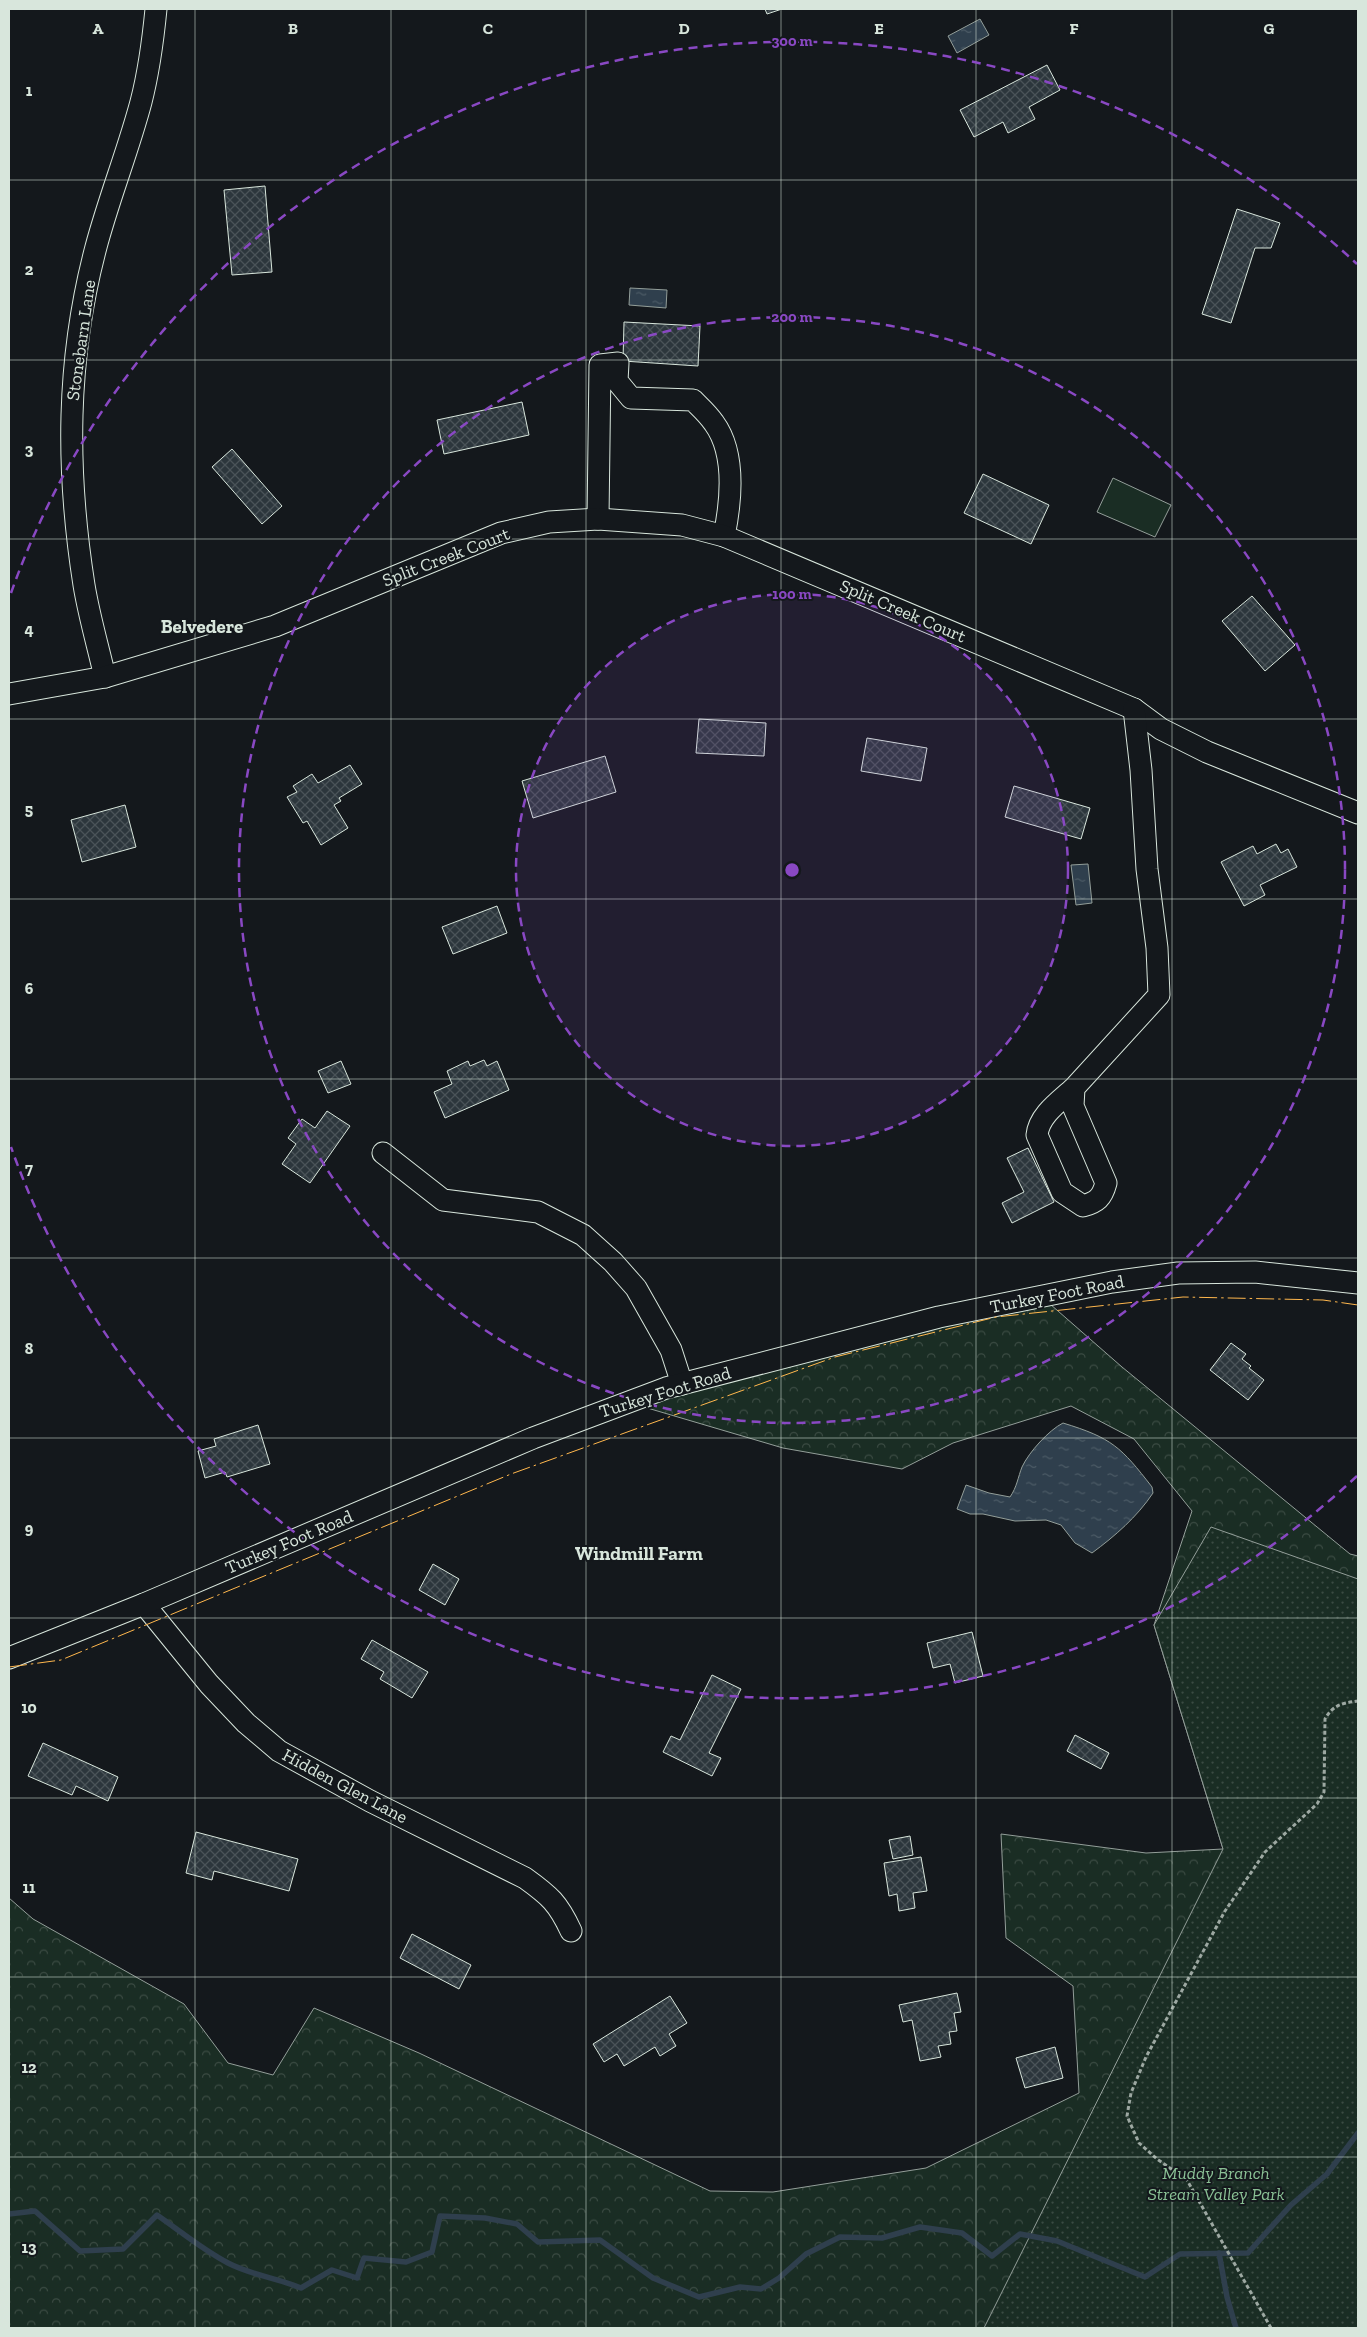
<svg xmlns="http://www.w3.org/2000/svg" width="1367" height="2337" font-family="'Zilla Slab',serif">
<defs>
<pattern id="forest-crowns" width="20" height="18" patternUnits="userSpaceOnUse" patternTransform="scale(1.25)"><rect width="20" height="18" fill="#1a2d24"/><path d="M2 6a3 3 0 1 1 6 0M12 15a3 3 0 1 1 6 0" fill="none" stroke="#3b4b43"/></pattern>
<pattern id="park-dots" width="8" height="8" patternUnits="userSpaceOnUse" patternTransform="scale(1.25)"><rect width="8" height="8" fill="#1a2d24"/><path d="M2 2h.1M6 6h.1" fill="none" stroke="#3b4b43" stroke-width="1.8" stroke-linecap="round"/></pattern>
<pattern id="water-ripples" width="26" height="14" patternUnits="userSpaceOnUse" patternTransform="scale(1.25)"><rect width="26" height="14" fill="#2f3f4d"/><path d="M2 4q2-2 4 0t4 0M15 11q2-2 4 0t4 0" fill="none" stroke="#4c5b66"/></pattern>
<pattern id="building-cross-hatch" width="8" height="8" patternUnits="userSpaceOnUse" patternTransform="scale(1.25)"><rect width="8" height="8" fill="#2c363c"/><path d="M0 0l8 8M0 8l8-8" fill="none" stroke="#4a5358"/></pattern>
</defs>
<rect width="100%" height="100%" fill="#14181c"/>
<!-- grass -->
<polygon fill="#1a2d24" stroke="#939e99" points="1113,478 1171,505 1155,537 1097,512"/>
<!-- forest -->
<polygon fill="url(#forest-crowns)" stroke="#939e99" points="1042,1297 1122,1367 1350,1554 1358,1556 1358,2328 9,2328 9,1898 33,1919 184,2004 228,2063 273,2075 314,2008 419,2053 710,2191 773,2192 926,2168 1079,2093 1073,1986 1006,1938 1001,1834 1146,1853 1223,1849 1154,1625 1192,1511 1134,1439 1071,1406 953,1443 902,1469 783,1448 627,1402"/>
<!-- park -->
<polygon fill="url(#park-dots)" stroke="#939e99" points="1211,1527 1358,1579 1358,2328 984,2328 1223,1849 1154,1625"/>
<!-- water -->
<g fill="url(#water-ripples)" stroke="#939e99">
<polygon points="980,19 989,35 957,53 948,36"/>
<polygon points="630,288 667,290 666,308 629,305"/>
<polygon points="1088,864 1092,903 1076,905 1071,865"/>
<path d="M 1063,1423 C 1112,1438 1121,1447 1152,1487 L 1153,1493 C 1137,1517 1115,1536 1092,1553 L 1075,1543 L 1061,1525 L 1046,1520 L 1015,1521 L 983,1514 L 970,1514 L 957,1509 L 966,1485 L 989,1493 L 1010,1497 C 1017,1487 1018,1477 1022,1467 C 1029,1452 1049,1430 1063,1423 Z"/>
</g>
<g fill="none" stroke-linecap="round" stroke-linejoin="round">
<!-- stream -->
<g stroke="#2f3f4d" stroke-width="5.5">
<path d="M 9,2214 L 35,2211 L 80,2251 L 123,2249 L 157,2215 C 180,2231 203,2250 228,2263 C 251,2275 277,2278 301,2288 L 332,2270 L 357,2278 L 364,2258 L 406,2262 L 432,2252 L 440,2216 L 485,2218 L 517,2224 L 538,2242 L 600,2240 L 653,2278 L 699,2297 L 740,2287 L 761,2289 L 779,2278 L 806,2254 L 840,2237 L 882,2238 L 920,2227 L 962,2233 L 992,2256 L 1020,2234 L 1057,2241 L 1145,2277 L 1180,2254 L 1248,2253 L 1291,2205 L 1327,2174 L 1358,2133"/>
<polyline points="1219,2253 1227,2297 1236,2328"/>
</g>
</g>
<!-- building -->
<g fill="url(#building-cross-hatch)" stroke="#d8e6dc">
<polygon points="765,9 782,9 767,14"/>
<polygon points="1047,65 1060,90 1029,107 1035,119 1008,133 1003,122 974,137 960,110"/>
<polygon points="265,186 272,272 232,275 224,190"/>
<polygon points="1237,209 1280,223 1271,248 1255,248 1231,323 1202,314"/>
<polygon points="624,322 700,326 698,366 623,361"/>
<polygon points="522,402 529,435 444,454 437,420"/>
<polygon points="232,449 282,506 262,524 212,467"/>
<polygon points="983,474 1049,505 1031,544 964,513"/>
<polygon points="1252,596 1295,645 1265,671 1222,621"/>
<polygon points="699,719 766,723 764,756 696,753"/>
<polygon points="867,738 927,748 921,781 861,771"/>
<polygon points="605,756 616,792 533,818 522,781"/>
<polygon points="350,765 362,784 339,798 341,801 334,805 348,828 321,845 307,821 303,823 287,797 297,792 293,786 312,774 318,783"/>
<polygon points="1014,786 1090,808 1081,839 1005,817"/>
<polygon points="125,805 136,847 82,862 71,820"/>
<polygon points="1276,844 1281,853 1288,849 1297,867 1260,885 1265,895 1244,906 1221,862 1253,846 1257,854"/>
<polygon points="497,906 507,933 453,954 442,927"/>
<polygon points="484,1060 487,1066 497,1061 509,1090 445,1118 434,1092 452,1084 447,1071 468,1061 470,1066"/>
<polygon points="341,1061 351,1084 328,1093 318,1071"/>
<polygon points="327,1111 350,1126 310,1183 282,1164 296,1144 288,1138 302,1119 315,1128"/>
<polygon points="1028,1148 1054,1202 1012,1223 1002,1203 1024,1192 1007,1158"/>
<polygon points="1231,1343 1246,1354 1242,1359 1251,1366 1249,1368 1264,1380 1248,1400 1210,1370"/>
<polygon points="258,1425 270,1464 227,1477 225,1472 205,1478 198,1451 216,1446 214,1439"/>
<polygon points="433,1564 459,1579 445,1605 419,1590"/>
<polygon points="972,1632 983,1676 955,1683 950,1664 933,1668 927,1643"/>
<polygon points="372,1640 428,1672 412,1698 380,1679 384,1672 361,1659"/>
<polygon points="712,1675 741,1689 709,1753 721,1758 712,1776 663,1752 671,1736 680,1740"/>
<polygon points="1075,1735 1109,1753 1101,1769 1067,1751"/>
<polygon points="43,1743 118,1777 108,1801 76,1786 72,1795 28,1776"/>
<polygon points="196,1832 298,1859 289,1891 214,1871 212,1880 186,1873"/>
<polygon points="910,1836 913,1855 893,1859 889,1840"/>
<polygon points="921,1857 927,1891 913,1893 915,1908 899,1911 897,1894 889,1896 884,1863"/>
<polygon points="412,1934 471,1965 459,1989 400,1958"/>
<polygon points="957,1993 961,2012 954,2013 957,2031 949,2032 951,2044 938,2046 941,2057 920,2061 912,2020 903,2022 899,2005"/>
<polygon points="670,1996 687,2023 669,2034 676,2046 660,2056 655,2047 624,2066 617,2054 604,2062 593,2044"/>
<polygon points="1055,2047 1063,2078 1025,2088 1016,2058"/>
</g>
<g fill="none" stroke-linecap="round" stroke-linejoin="round">
<defs>
<g id="minor">
<path d="M 598,519 L 600,365 L 618,363 L 617,381 L 631,398 L 693,400 C 700,407 708,414 714,423 C 736,453 731,502 724,536"/>
<path d="M 105,677 C 98,646 89,616 84,585 C 66,470 66,360 96,247 C 109,198 128,151 141,102 C 149,71 153,40 156,9"/>
<polyline points="9,694 105,677 275,626 501,533 549,522 598,519 682,525 724,536 1134,709 1161,729 1207,752 1358,813"/>
<path d="M 1074,1088 C 1060,1101 1039,1115 1037,1135 L 1062,1192 L 1083,1206 C 1097,1202 1102,1198 1106,1183 L 1073,1106 L 1074,1088 L 1159,995 L 1157,948 L 1147,869 L 1141,770 L 1134,709"/>
<polyline points="383,1153 443,1200 538,1212 583,1235 613,1262 636,1288 671,1350 682,1384"/>
<path d="M 144,1604 L 209,1684 L 246,1723 L 279,1751 L 370,1801 L 525,1878 C 550,1896 558,1903 571,1931"/>
<polyline points="9,1658 144,1604 533,1438 666,1388 939,1317 1112,1282 1178,1273 1255,1272 1358,1283"/>
</g>
</defs>
<!-- minor casing -->
<use href="#minor" stroke="#d8e6dc" stroke-width="23"/>
<!-- path -->
<path stroke="#9da8a2" stroke-width="3" stroke-dasharray="4 2.5" stroke-linecap="butt" d="M 1271,2328 L 1187,2180 L 1157,2159 L 1139,2143 L 1127,2116 L 1131,2093 L 1146,2057 L 1225,1911 L 1265,1852 L 1317,1804 L 1324,1792 L 1325,1719 C 1333,1705 1342,1703 1358,1701"/>
<!-- minor -->
<use href="#minor" stroke="#14181c" stroke-width="21"/>
<!-- power -->
<polyline stroke="#ffb74d" stroke-width="1" stroke-dasharray="18 4 2.5 4" stroke-linecap="butt" points="9,1667 61,1660 511,1474 835,1357 996,1317 1183,1297 1323,1300 1358,1305"/>
</g>
<!-- grid -->
<path fill="none" stroke="#d8e6dc" stroke-width="1" stroke-opacity="0.55" d="M 195,9 L 195,2328M 391,9 L 391,2328M 586,9 L 586,2328M 781,9 L 781,2328M 976,9 L 976,2328M 1172,9 L 1172,2328M 9,180 L 1358,180M 9,360 L 1358,360M 9,539 L 1358,539M 9,719 L 1358,719M 9,899 L 1358,899M 9,1079 L 1358,1079M 9,1258 L 1358,1258M 9,1438 L 1358,1438M 9,1618 L 1358,1618M 9,1798 L 1358,1798M 9,1977 L 1358,1977M 9,2157 L 1358,2157"/>
<!-- distance rings -->
<circle cx="792" cy="870" r="276" fill="#8948c3" fill-opacity=".12"/>
<g fill="none" stroke="#8948c3" stroke-width="2.5" stroke-dasharray="9 6">
<circle cx="792" cy="870" r="276"/>
<circle cx="792" cy="870" r="553"/>
<path d="M1357 1476A829 829 0 0 1 11 1147M11 593A829 829 0 0 1 1357 264"/>
</g>
<g text-anchor="middle" stroke-width="4" stroke-linejoin="round" paint-order="stroke">
<!-- street labels -->
<g font-size="18" fill="#d8e6dc" stroke="#14181c">
<text transform="translate(81 340) rotate(-82)" y="6">Stonebarn Lane</text>
<text transform="translate(446 557) rotate(-21)" y="6">Split Creek Court</text>
<text transform="translate(903 611) rotate(23)" y="6">Split Creek Court</text>
<text transform="translate(1057 1294) rotate(-11)" y="6">Turkey Foot Road</text>
<text transform="translate(665 1392) rotate(-17)" y="6">Turkey Foot Road</text>
<text transform="translate(289 1542) rotate(-23)" y="6">Turkey Foot Road</text>
<text transform="translate(345 1786) rotate(28)" y="6">Hidden Glen Lane</text>
</g>
<!-- park labels -->
<g font-size="18" font-style="italic" fill="#8ac095" stroke="#14181c">
<text x="1216" y="2179">Muddy Branch<tspan x="1216" dy="21">Stream Valley Park</tspan></text>
</g>
<!-- neighbourhood labels -->
<g font-size="19" font-weight="bold" fill="#d8e6dc" stroke="#14181c">
<text x="202" y="633">Belvedere</text>
<text x="639" y="1560">Windmill Farm</text>
</g>
</g>
<g font-size="16" text-anchor="middle" font-weight="bold" fill="#d8e6dc" stroke="#14181c" stroke-width="4" stroke-linejoin="round" paint-order="stroke">
<text x="98" y="34">A</text>
<text x="293" y="34">B</text>
<text x="488" y="34">C</text>
<text x="684" y="34">D</text>
<text x="879" y="34">E</text>
<text x="1074" y="34">F</text>
<text x="1269" y="34">G</text>
<text x="29" y="96">1</text>
<text x="29" y="275">2</text>
<text x="29" y="455">3</text>
<text x="29" y="635">4</text>
<text x="29" y="815">5</text>
<text x="29" y="994">6</text>
<text x="29" y="1174">7</text>
<text x="29" y="1354">8</text>
<text x="29" y="1534">9</text>
<text x="29" y="1713">10</text>
<text x="29" y="1893">11</text>
<text x="29" y="2073">12</text>
<text x="29" y="2253">13</text>
</g>
<circle cx="792" cy="870" r="8" fill="#8948c3" stroke="#14181c" stroke-width="2.5"/>
<g font-size="15" text-anchor="middle" font-weight="bold" fill="#8948c3" stroke="#14181c" stroke-width="4" stroke-linejoin="round" paint-order="stroke">
<text x="792" y="46">300 m</text>
<text x="792" y="322">200 m</text>
<text x="792" y="599">100 m</text>
</g>
<!-- border -->
<rect width="1367" height="2337" fill="none" stroke="#d8e6dc" stroke-width="20"/>
</svg>
